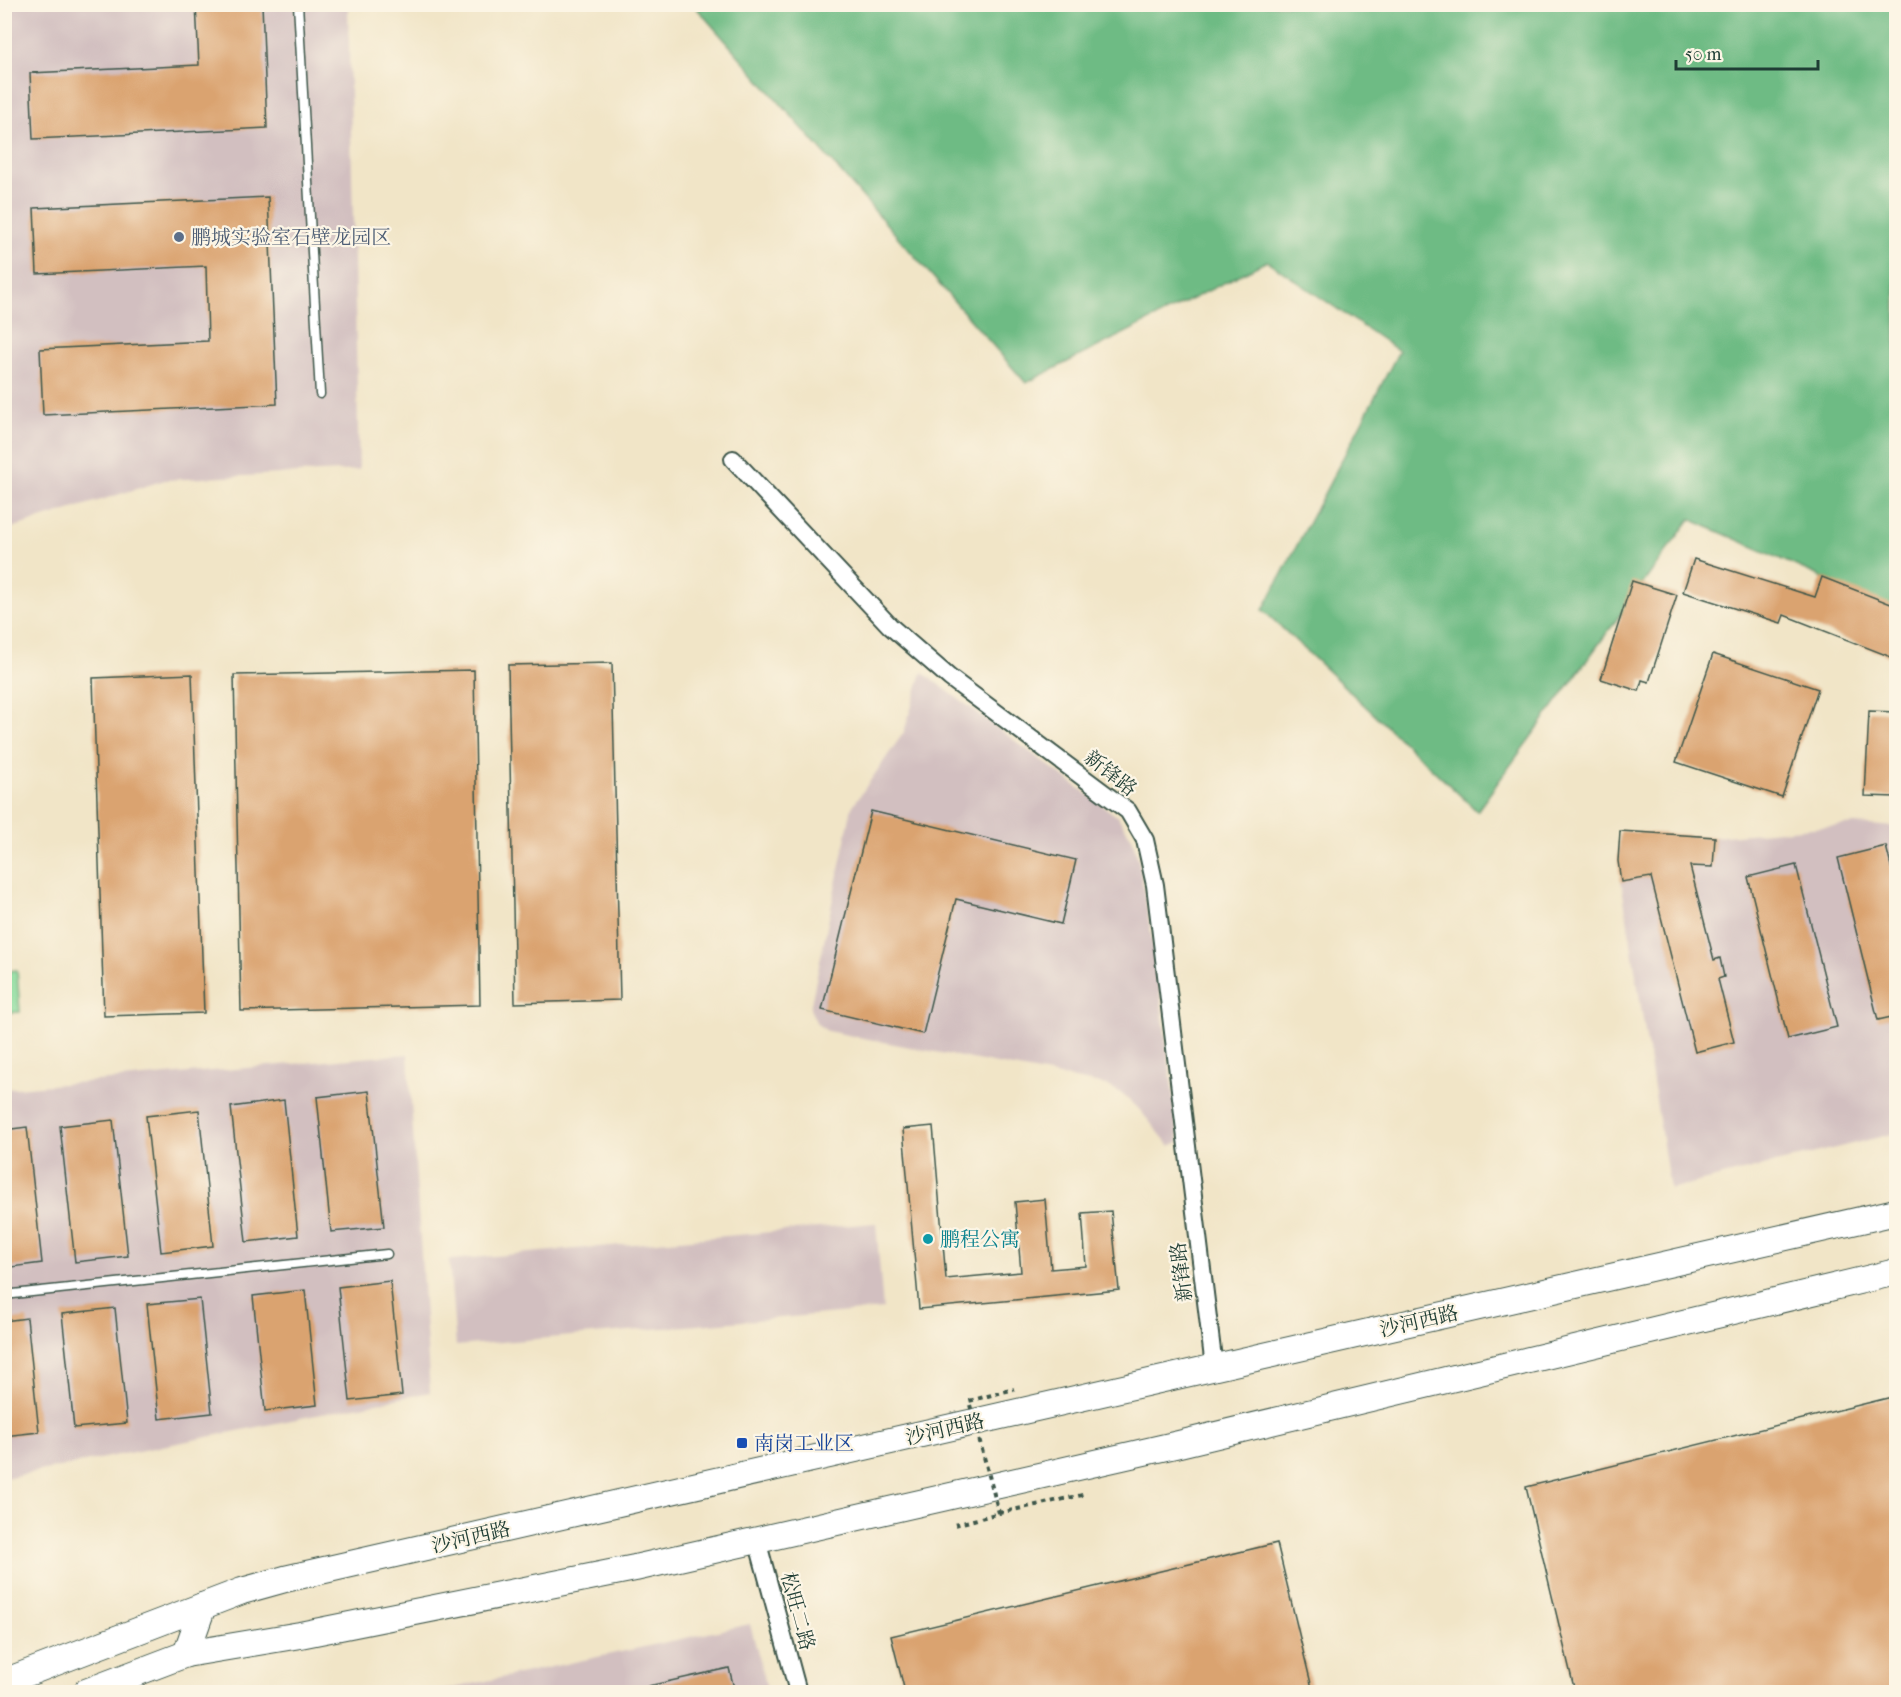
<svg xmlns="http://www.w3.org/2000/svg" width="1901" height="1697" font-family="'IM FELL French Canon','Noto Serif SC',serif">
<rect width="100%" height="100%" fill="#fcf5e5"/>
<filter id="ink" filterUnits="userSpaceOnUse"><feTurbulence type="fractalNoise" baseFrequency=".0167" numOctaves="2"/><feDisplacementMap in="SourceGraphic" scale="12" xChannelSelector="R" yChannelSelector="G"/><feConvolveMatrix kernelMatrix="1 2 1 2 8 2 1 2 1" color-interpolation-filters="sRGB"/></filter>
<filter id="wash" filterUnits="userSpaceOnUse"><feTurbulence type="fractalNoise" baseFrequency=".008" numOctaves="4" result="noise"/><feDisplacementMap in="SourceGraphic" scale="24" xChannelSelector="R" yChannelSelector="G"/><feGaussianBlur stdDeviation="1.35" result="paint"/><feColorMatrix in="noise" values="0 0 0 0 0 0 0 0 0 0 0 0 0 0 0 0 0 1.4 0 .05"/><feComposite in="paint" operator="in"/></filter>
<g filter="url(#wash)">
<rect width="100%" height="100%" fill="#f1e5c7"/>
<!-- industrial -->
<g fill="#d2bfc0">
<polygon points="5,5 348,5 359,470 165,480 5,530"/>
<polygon points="922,672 1118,817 1132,838 1139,863 1157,969 1179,1142 1170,1146 1138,1108 1123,1094 1106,1085 827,1031 817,1024 810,1009 852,807 904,732"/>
<polygon points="1855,824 1896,827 1896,1133 1670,1189 1618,861 1620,831 1715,837"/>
<polygon points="408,1054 430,1392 5,1478 5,1089"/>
<polygon points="876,1223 883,1309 456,1346 449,1260"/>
<polygon points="750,1624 768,1692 435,1692"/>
</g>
<!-- green -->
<polygon fill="#88db9c" stroke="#548c68" stroke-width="1.5" points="17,970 20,1012 5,1013 5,972"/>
<!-- forest -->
<polygon fill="#6ebb84" stroke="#467c5c" stroke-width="1.5" points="694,5 1896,5 1896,610 1690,519 1477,811 1263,610 1399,351 1267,261 1026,383"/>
<g id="blocks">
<!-- building -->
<g fill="#daa370">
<polygon points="196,4 262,4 267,128 33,139 30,73 199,65"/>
<polygon points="268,197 277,404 43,415 40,349 208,341 206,266 37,274 34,208"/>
<polygon points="1694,559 1815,597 1822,577 1896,606 1896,659 1784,615 1781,623 1683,592"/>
<polygon points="1632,581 1677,595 1649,682 1642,680 1639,691 1601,679"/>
<polygon points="1713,654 1818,689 1782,797 1676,762"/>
<polygon points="612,663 620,1000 515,1003 508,665"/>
<polygon points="474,670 480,1005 241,1011 234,675"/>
<polygon points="192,674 204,1013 104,1016 93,678"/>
<polygon points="1869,711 1896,712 1896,797 1865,796"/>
<polygon points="871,811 1076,860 1061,924 956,899 923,1034 822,1010"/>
<polygon points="1620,831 1715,837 1713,867 1690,866 1714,960 1720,958 1724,977 1718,979 1734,1042 1695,1052 1651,877 1621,882 1618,861"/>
<polygon points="1886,846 1896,886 1896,1016 1878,1020 1838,858"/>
<polygon points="1796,865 1837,1027 1788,1039 1748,877"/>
<polygon points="369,1091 384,1227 331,1232 317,1097"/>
<polygon points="284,1100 298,1236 246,1242 231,1107"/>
<polygon points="199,1110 213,1246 161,1252 146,1116"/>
<polygon points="113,1120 128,1256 75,1262 60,1126"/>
<polygon points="933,1126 946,1279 1021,1272 1015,1202 1045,1199 1051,1269 1086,1266 1082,1213 1111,1211 1119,1290 919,1309 903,1129"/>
<polygon points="27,1127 42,1263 4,1268 4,1130"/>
<polygon points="390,1281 402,1395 350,1401 338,1287"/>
<polygon points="305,1290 317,1405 265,1411 253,1296"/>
<polygon points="200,1299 212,1413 159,1419 147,1304"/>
<polygon points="115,1308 127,1423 74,1428 62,1314"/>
<polygon points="27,1318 39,1432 4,1436 4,1321"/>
<polygon points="1896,1396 1896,1692 1575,1692 1526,1487"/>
<polygon points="1277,1543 1313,1692 905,1692 891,1636"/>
<polygon points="729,1668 735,1692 649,1692 648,1686"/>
</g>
</g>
</g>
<g filter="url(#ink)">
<use href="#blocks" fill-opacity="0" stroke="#3e564a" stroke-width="1.5"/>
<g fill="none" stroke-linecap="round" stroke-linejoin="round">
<defs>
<g id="lane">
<polyline points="298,4 320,394"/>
<polyline points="4,1295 387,1254"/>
</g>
<g id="street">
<polyline points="733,459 890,626 950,678 1128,811 1145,840 1155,885 1214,1367"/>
<polyline points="757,1540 798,1692"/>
</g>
<g id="primary">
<polyline points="186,1654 203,1606"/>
<polyline points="4,1682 242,1591 285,1579 1896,1212"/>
<polyline points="86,1692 186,1654 300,1635 635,1568 1179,1444 1896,1272"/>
</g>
</defs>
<!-- lane casing -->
<use href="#lane" stroke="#3e564a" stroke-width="11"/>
<!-- street casing -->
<use href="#street" stroke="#3e564a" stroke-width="20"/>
<!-- primary casing -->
<use href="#primary" stroke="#3e564a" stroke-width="28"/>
<!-- path -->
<polyline stroke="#3e564a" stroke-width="4" stroke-dasharray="4.5 4.5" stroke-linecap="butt" points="999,1513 1087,1494"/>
<!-- lane -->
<use href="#lane" stroke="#fff" stroke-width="8"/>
<!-- street -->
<use href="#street" stroke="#fff" stroke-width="16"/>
<!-- primary -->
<use href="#primary" stroke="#fff" stroke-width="26"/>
<!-- path-bridge -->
<polyline stroke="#3e564a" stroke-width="4" stroke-dasharray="4.5 4.5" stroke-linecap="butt" points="955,1525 999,1513 969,1401 1014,1389"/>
</g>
</g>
<!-- markers -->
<circle fill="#5c6f8a" stroke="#fcf5e5" stroke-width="2" cx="179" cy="237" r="6"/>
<circle fill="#0f9aa8" stroke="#fcf5e5" stroke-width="2" cx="928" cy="1239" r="6"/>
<rect fill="#1a4fb4" stroke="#fcf5e5" stroke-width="2" x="736" y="1437" width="12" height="12" rx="3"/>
<g text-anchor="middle" stroke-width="4.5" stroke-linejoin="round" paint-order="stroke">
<!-- service labels -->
<g font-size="20" fill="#4e5e75" stroke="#fcf5e5" text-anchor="start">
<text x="191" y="244">鹏城实验室石壁龙园区</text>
</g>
<!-- street labels -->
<g font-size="20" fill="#1f3d34" stroke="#fcf5e5">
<text transform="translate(1111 773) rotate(38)" y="7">新锋路</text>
<text transform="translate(1181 1272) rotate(-97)" y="7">新锋路</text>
<text transform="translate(1419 1321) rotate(-13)" y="7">沙河西路</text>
<text transform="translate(945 1429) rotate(-13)" y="7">沙河西路</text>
<text transform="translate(471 1537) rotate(-13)" y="7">沙河西路</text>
<text transform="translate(798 1611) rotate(75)" y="7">松旺二路</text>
</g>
<!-- culture labels -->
<g font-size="20" fill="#0d838f" stroke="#fcf5e5" text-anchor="start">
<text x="940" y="1246">鹏程公寓</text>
</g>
<!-- transit labels -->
<g font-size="20" fill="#164399" stroke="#fcf5e5" text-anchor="start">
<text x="754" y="1450">南岗工业区</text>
</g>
</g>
<!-- margin -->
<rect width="1901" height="1697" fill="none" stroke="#fcf5e5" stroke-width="24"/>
<!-- scale -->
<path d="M1676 60v9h142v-9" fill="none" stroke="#1f3d34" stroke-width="3"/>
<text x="1685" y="60" font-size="18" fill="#1f3d34" stroke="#fcf5e5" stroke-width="4.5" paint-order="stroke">50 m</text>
</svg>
